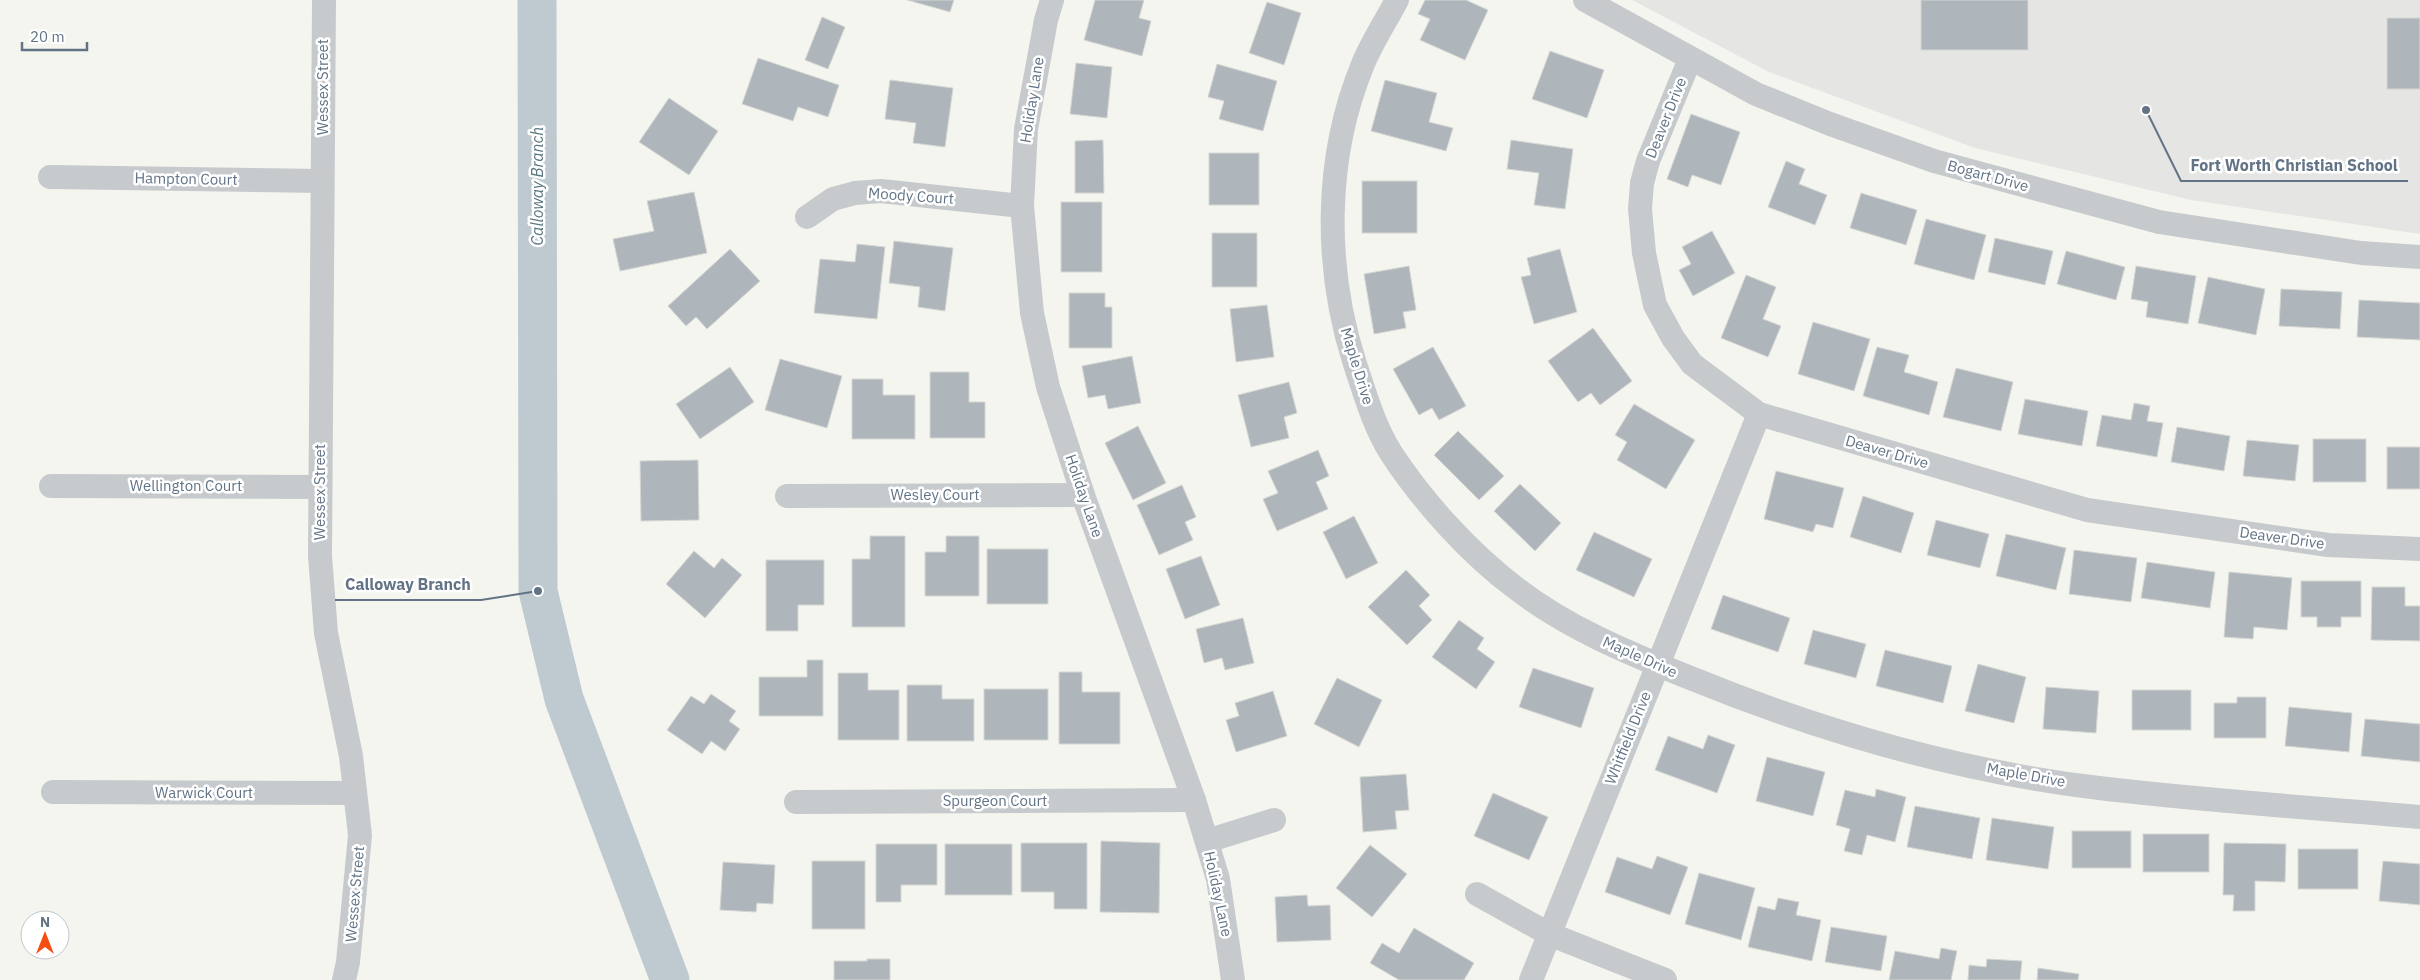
<svg xmlns="http://www.w3.org/2000/svg" width="2420" height="980" font-family="'IBM Plex Sans',sans-serif">
<rect width="100%" height="100%" fill="#f5f5f0"/>
<!-- built -->
<polygon fill="#e5e6e4" points="1632,0 2420,0 2420,234 2191,200 1975,148 1769,72"/>
<g fill="none" stroke-linecap="round" stroke-linejoin="round">
<!-- river -->
<polyline stroke="#bfcad0" stroke-width="39" points="537,0 538,591 564,699 670,980"/>
</g>
<!-- building -->
<g fill="#aeb6bb" stroke="#d6d6d3">
<polygon points="907,0 954,0 950,12"/>
<polygon points="1095,0 1144,0 1139,18 1151,21 1142,56 1084,40"/>
<polygon points="1425,0 1466,0 1488,10 1465,60 1420,40 1430,19 1418,14"/>
<rect x="1921" y="0" width="107" height="50"/>
<polygon points="1267,2 1301,13 1284,65 1249,53"/>
<polygon points="822,17 845,27 828,69 805,60"/>
<rect x="2387" y="18" width="33" height="71"/>
<polygon points="1550,51 1604,70 1587,118 1532,99"/>
<polygon points="758,58 839,85 828,117 798,107 793,121 742,104"/>
<polygon points="1076,63 1112,67 1107,118 1070,114"/>
<polygon points="1217,64 1277,81 1263,131 1219,119 1224,101 1208,97"/>
<polygon points="890,80 953,88 945,147 913,143 916,123 885,119"/>
<polygon points="1385,80 1437,93 1429,122 1453,128 1446,151 1371,131"/>
<polygon points="669,98 718,131 689,175 639,142"/>
<polygon points="1691,114 1740,132 1721,185 1692,175 1688,187 1667,179"/>
<polygon points="1103,140 1104,193 1075,193 1075,141"/>
<polygon points="1511,140 1573,149 1565,209 1534,205 1539,173 1507,169"/>
<rect x="1209" y="153" width="50" height="52"/>
<polygon points="1786,161 1805,169 1799,184 1827,195 1815,225 1768,207"/>
<rect x="1362" y="181" width="55" height="52"/>
<polygon points="694,192 707,253 620,271 613,239 654,231 647,201"/>
<polygon points="1861,193 1917,210 1906,245 1850,228"/>
<rect x="1061" y="202" width="41" height="70"/>
<polygon points="1926,219 1986,235 1974,280 1914,264"/>
<polygon points="1712,231 1735,273 1693,296 1679,270 1691,264 1682,247"/>
<rect x="1212" y="233" width="45" height="54"/>
<polygon points="1995,238 2053,251 2045,285 1988,272"/>
<polygon points="894,241 953,248 945,311 918,307 920,287 889,283"/>
<polygon points="857,244 885,247 877,319 814,313 820,259 855,262"/>
<polygon points="730,249 760,281 707,329 696,317 686,326 668,306"/>
<polygon points="1560,249 1577,312 1534,324 1521,277 1531,275 1527,258"/>
<polygon points="2066,251 2125,267 2116,300 2057,284"/>
<polygon points="1409,266 1416,310 1403,312 1406,328 1374,334 1364,274"/>
<polygon points="2136,266 2196,276 2188,324 2146,317 2148,302 2131,299"/>
<polygon points="1746,275 1776,287 1763,319 1781,326 1768,357 1721,338"/>
<polygon points="2208,277 2265,289 2256,335 2198,323"/>
<polygon points="2281,289 2342,292 2340,329 2279,326"/>
<polygon points="1069,293 1105,293 1105,307 1112,307 1112,348 1069,348"/>
<polygon points="2359,300 2420,303 2420,340 2357,337"/>
<polygon points="1267,305 1274,357 1236,362 1230,309"/>
<polygon points="1813,322 1870,339 1854,391 1798,374"/>
<polygon points="1593,328 1632,381 1600,405 1591,393 1578,402 1548,361"/>
<polygon points="1433,347 1466,406 1439,420 1432,408 1419,415 1393,369"/>
<polygon points="1877,347 1909,355 1904,372 1938,382 1929,415 1863,396"/>
<polygon points="1132,356 1141,403 1108,409 1105,395 1088,398 1082,366"/>
<polygon points="780,359 842,376 827,428 765,410"/>
<polygon points="730,367 754,402 700,439 676,404"/>
<polygon points="1956,368 2013,382 2001,431 1943,417"/>
<polygon points="930,372 969,372 969,402 985,402 985,438 930,438"/>
<polygon points="852,379 883,379 883,395 915,395 915,439 852,439"/>
<polygon points="1289,382 1297,413 1284,417 1289,438 1251,447 1238,395"/>
<polygon points="2025,399 2088,411 2082,446 2018,434"/>
<polygon points="2134,403 2150,406 2147,421 2163,423 2157,457 2096,446 2102,415 2131,420"/>
<polygon points="1634,404 1695,440 1666,489 1617,460 1627,442 1615,435"/>
<polygon points="1138,426 1166,483 1133,500 1105,443"/>
<polygon points="2177,427 2230,436 2224,471 2171,462"/>
<polygon points="1458,431 1504,476 1479,500 1434,455"/>
<rect x="2313" y="439" width="53" height="43"/>
<polygon points="2247,440 2299,445 2295,481 2243,476"/>
<rect x="2387" y="447" width="33" height="42"/>
<polygon points="1318,450 1329,476 1316,482 1328,509 1277,531 1263,499 1278,493 1268,471"/>
<polygon points="698,460 699,520 641,521 640,461"/>
<polygon points="1776,471 1844,488 1833,528 1816,524 1813,532 1764,519"/>
<polygon points="1520,484 1561,523 1535,551 1494,511"/>
<polygon points="1182,485 1196,517 1185,522 1193,540 1159,555 1137,505"/>
<polygon points="1863,496 1914,513 1901,553 1850,537"/>
<polygon points="1354,516 1378,563 1346,579 1323,532"/>
<polygon points="1936,520 1989,534 1980,568 1927,555"/>
<polygon points="1594,532 1652,559 1634,597 1576,570"/>
<polygon points="2006,534 2066,548 2056,590 1996,576"/>
<polygon points="870,536 905,536 905,627 852,627 852,559 870,559"/>
<polygon points="946,536 979,536 979,596 925,596 925,552 946,552"/>
<rect x="987" y="549" width="61" height="55"/>
<polygon points="2074,550 2137,558 2131,602 2069,594"/>
<polygon points="694,551 714,568 722,558 742,575 705,618 666,584"/>
<polygon points="1201,556 1220,605 1185,619 1166,569"/>
<polygon points="766,560 824,560 824,605 798,605 798,631 766,631"/>
<polygon points="2147,562 2215,572 2210,608 2141,598"/>
<polygon points="1406,570 1430,595 1419,606 1432,620 1407,645 1368,607"/>
<polygon points="2229,572 2292,578 2287,630 2254,627 2253,639 2224,637"/>
<polygon points="2301,581 2361,581 2361,617 2341,617 2341,627 2317,627 2317,617 2301,617"/>
<polygon points="2372,587 2405,587 2405,606 2420,606 2420,641 2371,640"/>
<polygon points="1723,595 1790,618 1778,652 1711,629"/>
<polygon points="1243,618 1254,663 1225,670 1222,658 1204,663 1196,629"/>
<polygon points="1459,620 1484,638 1477,649 1495,662 1476,689 1432,657"/>
<polygon points="1813,630 1866,644 1856,678 1804,664"/>
<polygon points="1885,650 1952,666 1943,703 1876,686"/>
<polygon points="807,660 823,660 823,716 759,716 759,677 807,677"/>
<polygon points="1978,664 2026,677 2014,723 1965,711"/>
<polygon points="1533,668 1594,688 1581,728 1519,707"/>
<polygon points="1059,672 1082,672 1082,692 1120,692 1120,744 1059,744"/>
<polygon points="838,673 868,673 868,690 899,690 899,740 838,740"/>
<polygon points="1337,678 1382,700 1359,747 1314,724"/>
<polygon points="907,685 942,685 942,699 974,699 974,741 907,741"/>
<polygon points="2046,687 2099,691 2096,733 2043,729"/>
<rect x="984" y="689" width="64" height="51"/>
<rect x="2132" y="690" width="59" height="40"/>
<polygon points="1273,691 1287,736 1236,752 1226,720 1239,716 1235,703"/>
<polygon points="711,694 736,711 729,721 740,729 725,751 711,741 702,754 667,730 691,696 704,704"/>
<polygon points="2237,697 2266,697 2266,738 2214,738 2214,703 2237,703"/>
<polygon points="2289,707 2352,713 2349,752 2285,746"/>
<polygon points="2365,719 2420,724 2420,762 2361,756"/>
<polygon points="1708,735 1735,745 1717,793 1655,770 1668,736 1703,749"/>
<polygon points="1767,757 1825,772 1813,816 1756,801"/>
<polygon points="1406,774 1409,810 1395,811 1397,829 1363,832 1360,777"/>
<polygon points="1876,789 1906,797 1895,842 1867,835 1862,855 1844,851 1850,829 1836,825 1845,790 1875,797"/>
<polygon points="1493,793 1548,817 1529,860 1474,836"/>
<polygon points="1915,806 1980,818 1972,859 1907,847"/>
<polygon points="1992,818 2054,827 2048,869 1986,860"/>
<rect x="2072" y="831" width="59" height="37"/>
<rect x="2143" y="834" width="66" height="38"/>
<polygon points="1101,841 1160,843 1159,913 1100,912"/>
<polygon points="1021,843 1087,843 1087,909 1054,909 1054,892 1021,892"/>
<polygon points="2224,843 2286,844 2285,882 2255,881 2255,911 2233,911 2234,895 2223,895"/>
<polygon points="876,844 937,844 937,885 901,885 901,902 876,902"/>
<rect x="945" y="844" width="67" height="51"/>
<polygon points="1370,845 1407,874 1372,917 1336,888"/>
<rect x="2298" y="849" width="60" height="40"/>
<polygon points="1657,856 1688,867 1670,915 1605,892 1617,857 1652,869"/>
<rect x="812" y="861" width="53" height="68"/>
<polygon points="2383,861 2420,864 2420,905 2379,901"/>
<polygon points="723,862 775,865 773,904 757,903 756,912 720,910"/>
<polygon points="1699,873 1755,888 1741,940 1685,924"/>
<polygon points="1307,895 1308,906 1330,905 1331,940 1277,942 1275,897"/>
<polygon points="1778,898 1799,902 1796,915 1821,920 1812,961 1748,947 1758,906 1775,910"/>
<polygon points="1831,927 1887,936 1881,971 1825,962"/>
<polygon points="1414,928 1474,963 1464,980 1399,980 1370,963 1382,943 1399,953"/>
<polygon points="1941,948 1957,951 1951,980 1889,980 1895,951 1939,959"/>
<polygon points="867,959 890,959 890,980 834,980 834,961 867,961"/>
<polygon points="1987,959 2022,961 2020,980 1968,980 1969,965 1986,967"/>
<polygon points="2038,968 2079,974 2078,980 2037,980"/>
</g>
<g fill="none" stroke-linecap="round" stroke-linejoin="round">
<!-- minor -->
<g stroke="#c7cacd" stroke-width="24">
<polyline points="324,0 320,556 326,633 351,756 360,835 348,962 344,980"/>
<polyline points="1052,0 1046,20 1026,129 1022,206 1032,313 1048,387 1083,495 1194,800 1218,879 1233,980"/>
<path d="M 1397,0 C 1386,21 1372,42 1363,64 C 1324,158 1324,268 1355,364 C 1365,394 1374,426 1391,453 C 1423,502 1470,554 1517,589 C 1568,628 1628,653 1688,677 C 1820,731 1965,773 2107,789 C 2211,801 2316,808 2420,817"/>
<polyline points="1585,0 1756,94 1830,124 1934,161 2159,222 2361,253 2420,257"/>
<polyline points="1690,59 1648,161 1642,183 1640,209 1644,253 1655,305 1673,338 1692,364 1759,414 2087,510 2328,545 2420,549"/>
<polyline points="50,177 322,181"/>
<polyline points="807,217 833,199 855,193 881,191 1022,206"/>
<polyline points="51,486 320,487"/>
<polyline points="787,496 1083,495"/>
<polyline points="53,792 355,793"/>
<polyline points="796,802 1194,800"/>
<polyline points="1207,841 1274,820"/>
<polyline points="1477,894 1549,934 1665,980"/>
<polyline points="1531,980 1759,414"/>
</g>
</g>
<g text-anchor="middle" stroke-width="5" stroke-linejoin="round" paint-order="stroke">
<!-- street labels -->
<g font-size="15" fill="#617385" stroke="#fff">
<text transform="translate(323 87) rotate(-90)" y="5">Wessex Street</text>
<text transform="translate(1032 100) rotate(-81)" y="5">Holiday Lane</text>
<text transform="translate(1666 118) rotate(-68)" y="5">Deaver Drive</text>
<text transform="translate(1988 176) rotate(15)" y="5">Bogart Drive</text>
<text transform="translate(186 179) rotate(1)" y="5">Hampton Court</text>
<text transform="translate(911 196) rotate(4)" y="5">Moody Court</text>
<text transform="translate(1357 366) rotate(73)" y="5">Maple Drive</text>
<text transform="translate(1887 452) rotate(16)" y="5">Deaver Drive</text>
<text x="186" y="491">Wellington Court</text>
<text transform="translate(320 492) rotate(-90)" y="5">Wessex Street</text>
<text x="935" y="500">Wesley Court</text>
<text transform="translate(1084 496) rotate(71)" y="5">Holiday Lane</text>
<text transform="translate(2282 538) rotate(8)" y="5">Deaver Drive</text>
<text transform="translate(1640 657) rotate(24)" y="5">Maple Drive</text>
<text transform="translate(1628 738) rotate(-68)" y="5">Whitfield Drive</text>
<text transform="translate(2026 775) rotate(10)" y="5">Maple Drive</text>
<text x="204" y="798">Warwick Court</text>
<text x="995" y="806">Spurgeon Court</text>
<text transform="translate(355 894) rotate(-85)" y="5">Wessex Street</text>
<text transform="translate(1218 894) rotate(78)" y="5">Holiday Lane</text>
</g>
<!-- water labels -->
<g font-size="16" font-style="italic" fill="#5c7782" stroke="#fff">
<text transform="translate(537 186) rotate(-90)" y="6">Calloway Branch</text>
</g>
</g>
<!-- callouts -->
<path fill="none" stroke="#617385" stroke-width="2" d="M2146 110L2181 181H2408M538 591L481 600H335"/>
<g fill="#617385" stroke="#fff" stroke-width="2">
<circle cx="2146" cy="110" r="5"/>
<circle cx="538" cy="591" r="5"/>
</g>
<g font-size="16" text-anchor="middle" font-weight="bold" fill="#617385" stroke="#fff" stroke-width="5" stroke-linejoin="round" paint-order="stroke">
<text x="2294" y="171">Fort Worth Christian School</text>
<text x="408" y="590">Calloway Branch</text>
</g>
<!-- north arrow -->
<g transform="translate(45 935)"><circle r="24" fill="#ffffff" stroke="#c0c7ce"/>
<path d="M0-4L9 19L0 12L-9 19Z" fill="#f44f11"/>
<text y="-8" font-size="14" font-weight="bold" text-anchor="middle" fill="#617385">N</text>
</g>
<!-- scale -->
<path d="M22 42v8h65v-8" fill="none" stroke="#617385" stroke-width="2.5"/>
<text x="30" y="42" font-size="15" fill="#617385" stroke="#ffffff" stroke-width="4" paint-order="stroke">20 m</text>
</svg>
